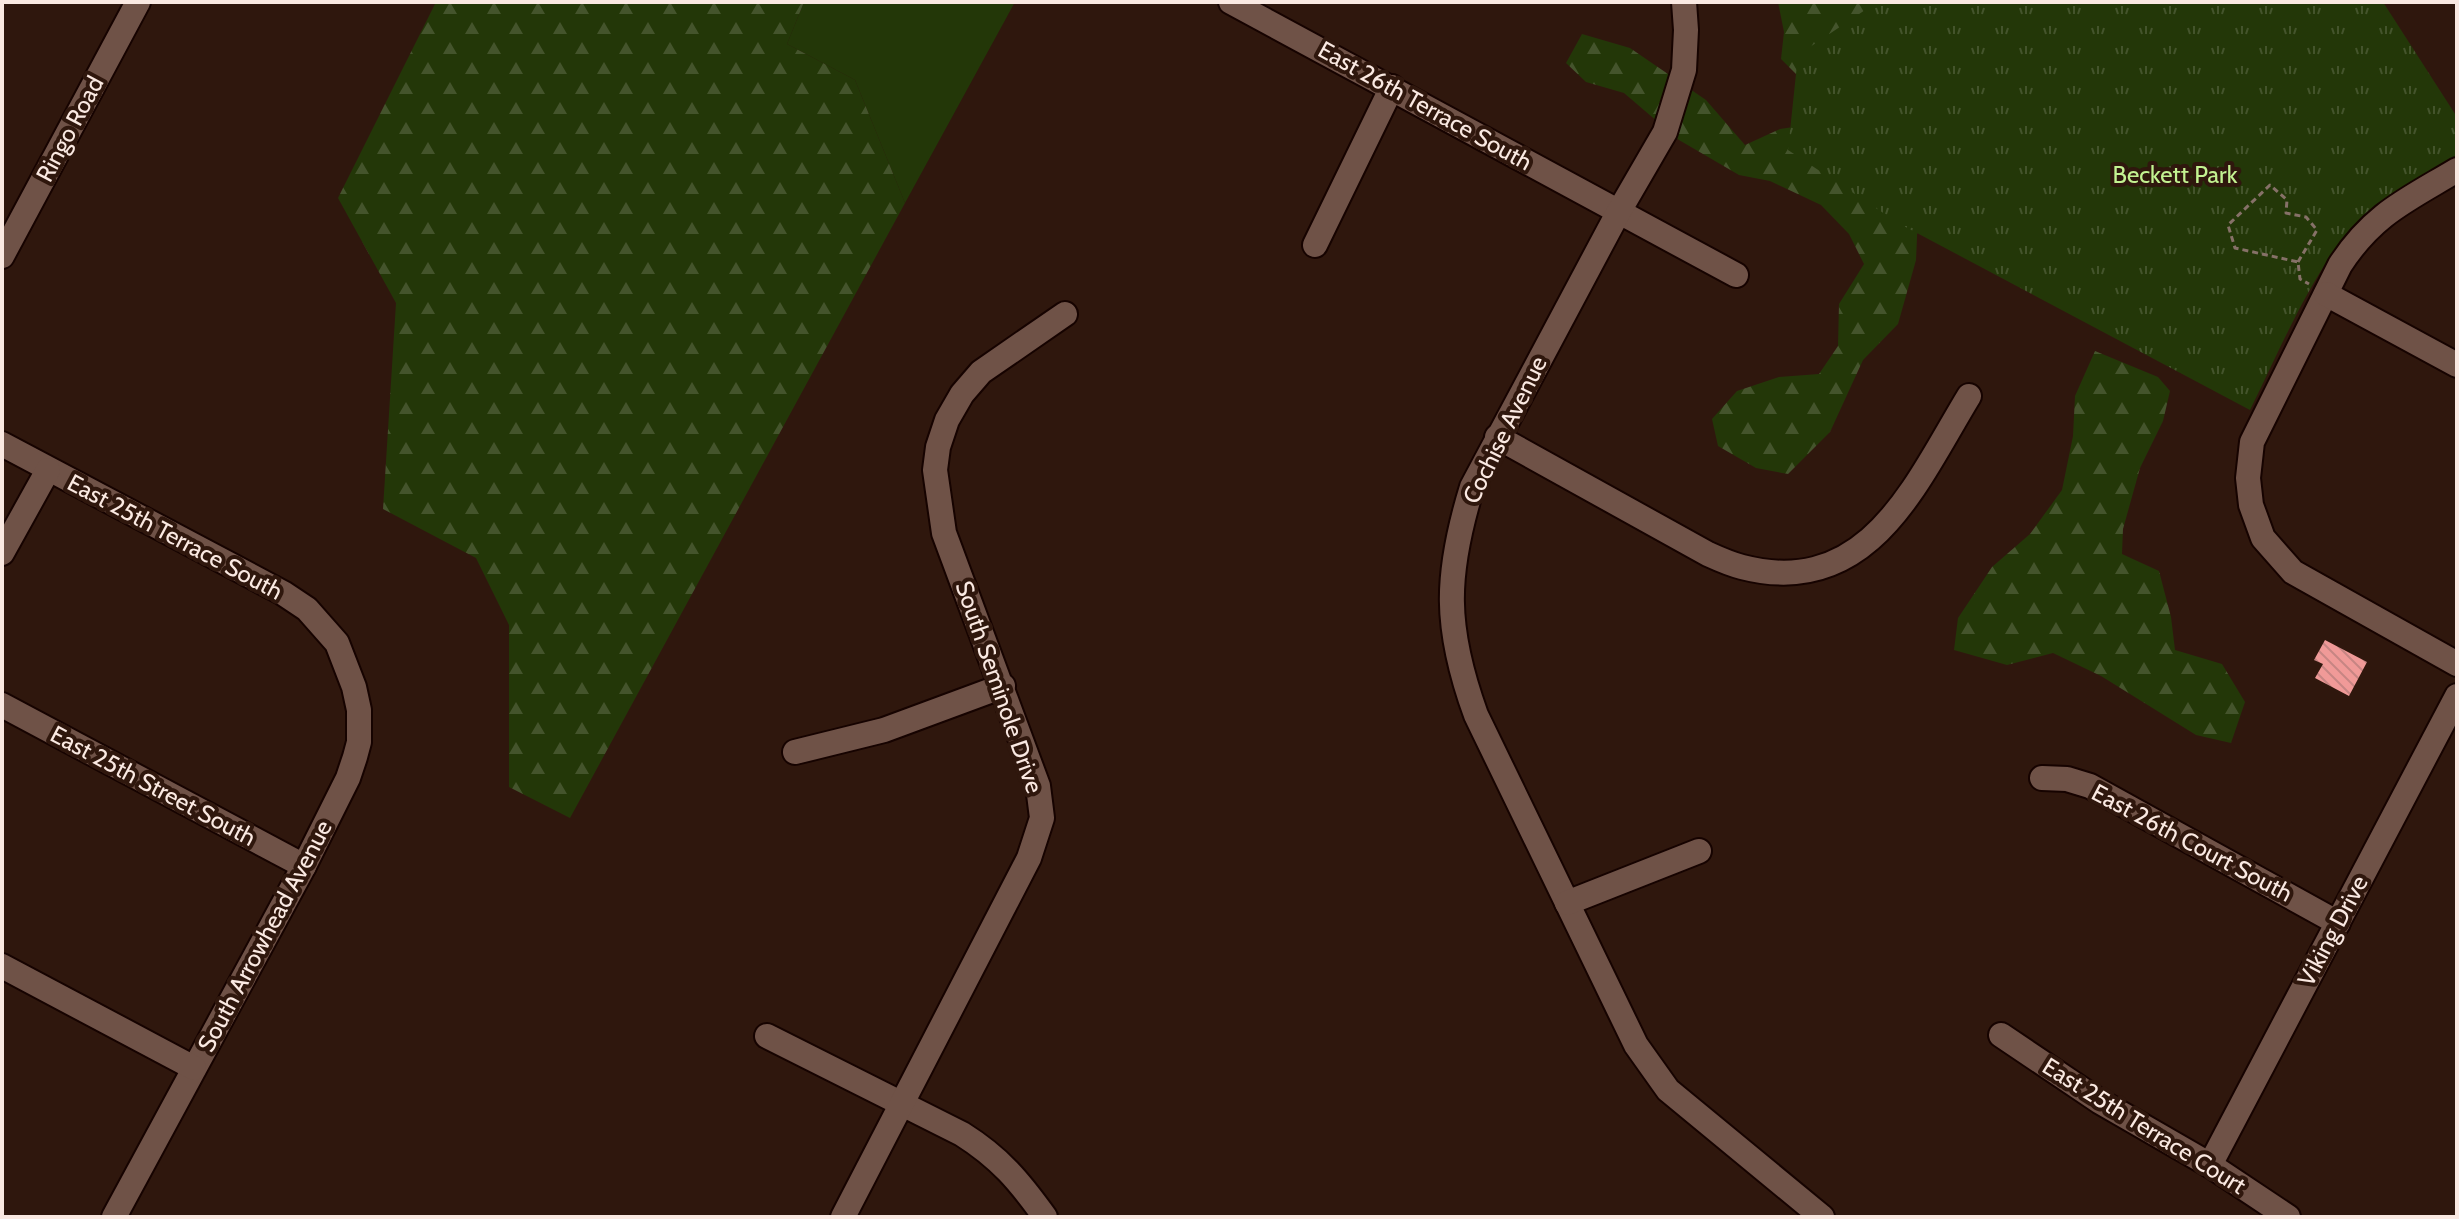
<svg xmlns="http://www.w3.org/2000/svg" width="2459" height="1219" font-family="Cabin,sans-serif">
<defs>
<pattern id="forest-firs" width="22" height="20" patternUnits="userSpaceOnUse" patternTransform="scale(2)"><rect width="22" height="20" fill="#233708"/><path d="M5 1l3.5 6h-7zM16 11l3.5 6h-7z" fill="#44542c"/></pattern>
<pattern id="park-tufts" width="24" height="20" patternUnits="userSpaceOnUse" patternTransform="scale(2)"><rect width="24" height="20" fill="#233708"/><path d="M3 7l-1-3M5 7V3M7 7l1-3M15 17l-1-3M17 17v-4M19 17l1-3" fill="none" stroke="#44542c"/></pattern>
<pattern id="building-back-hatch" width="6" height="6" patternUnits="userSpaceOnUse" patternTransform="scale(2)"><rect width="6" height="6" fill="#f09a98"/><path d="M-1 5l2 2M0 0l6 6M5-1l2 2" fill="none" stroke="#c78583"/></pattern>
</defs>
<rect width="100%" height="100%" fill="#2f170d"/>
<!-- grass -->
<polygon fill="#233708" points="804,2 1015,2 905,203 855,80 787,44"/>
<!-- forest -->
<g fill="url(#forest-firs)">
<polygon points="436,2 804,2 787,44 855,80 905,203 570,818 509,787 509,625 476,558 383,509 396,303 338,198"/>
<polygon points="1778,2 2238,2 1918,214 1916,260 1898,324 1863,360 1830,432 1788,474 1756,468 1718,446 1712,419 1737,391 1779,377 1819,374 1838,346 1839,304 1864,264 1849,234 1821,205 1770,181 1739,175 1679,140 1624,93 1586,82 1566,63 1582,34 1630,48 1706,100 1745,145 1780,129 1807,125 1811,89 1781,59 1784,32"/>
<polygon points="2095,351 2158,377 2170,391 2163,421 2140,468 2123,529 2122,554 2159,571 2171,617 2175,650 2222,664 2245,702 2231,743 2196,735 2101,676 2053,653 2007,665 1954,650 1958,618 1992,567 2030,534 2062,490 2073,436 2075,396"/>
</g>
<!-- park -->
<path fill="url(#park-tufts)" d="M 1877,2 L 2383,2 L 2457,117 L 2457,156 C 2426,177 2390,196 2361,221 C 2317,258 2277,357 2250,410 L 1900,224 L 1788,150 L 1798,55 Z"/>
<!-- building -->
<polygon fill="url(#building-back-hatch)" points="2325,640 2367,662 2349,696 2315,678 2323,664 2314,660"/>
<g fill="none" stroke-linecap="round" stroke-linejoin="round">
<defs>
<g id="minor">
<polyline points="1231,2 1736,275"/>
<path d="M 1684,2 L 1686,30 L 1684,70 L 1665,132 L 1618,213 L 1472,487 C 1445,575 1444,627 1476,715 L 1636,1045 L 1668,1090 L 1822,1217"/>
<path d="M 2457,170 C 2407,200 2373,214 2340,265 L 2252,442 L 2248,478 L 2251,505 L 2263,538 L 2293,572 L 2457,664"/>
<polyline points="1315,245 1392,87"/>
<polyline points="2,256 138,2"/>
<polyline points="2326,294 2457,365"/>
<path d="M 1497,437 L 1708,554 C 1719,559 1730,564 1742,567 C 1869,600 1916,483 1969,396"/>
<polyline points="2,444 283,593 307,609 337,643 354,687 359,710 359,742 355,757 348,778 304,866 114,1217"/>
<polyline points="2,553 48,470"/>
<polyline points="2,705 304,866"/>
<polyline points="795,752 884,730 1003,686"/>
<polyline points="2042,778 2067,779 2090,786 2338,923"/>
<polyline points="1567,903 1699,851"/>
<polyline points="2,966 194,1068"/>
<polyline points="2001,1035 2099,1101 2210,1165 2288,1217"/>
<path d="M 767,1036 L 962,1134 C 1000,1158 1019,1181 1045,1217"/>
<polyline points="2210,1165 2457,696"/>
<polyline points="843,1217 1029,858 1042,818 1038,786 944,533 935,470 938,447 947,420 962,394 981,372 1065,314"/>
</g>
</defs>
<!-- minor casing -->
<use href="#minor" stroke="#160300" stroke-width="28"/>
<!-- path -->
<polyline stroke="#867168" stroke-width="3" stroke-dasharray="6 4" stroke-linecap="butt" points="2298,262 2317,230 2306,217 2286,213 2287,200 2270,185 2228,225 2235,248 2298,262 2300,279 2309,284"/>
<!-- minor -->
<use href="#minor" stroke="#6f5247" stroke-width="24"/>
</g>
<g text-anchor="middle" stroke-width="8" stroke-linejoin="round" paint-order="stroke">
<!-- street labels -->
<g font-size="24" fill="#fae9e2" stroke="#2f170d">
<text transform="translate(1425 106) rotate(29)" y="8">East 26th Terrace South</text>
<text transform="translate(70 129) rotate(-62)" y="8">Ringo Road</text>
<text transform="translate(1505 430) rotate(-64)" y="8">Cochise Avenue</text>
<text transform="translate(175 537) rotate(28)" y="8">East 25th Terrace South</text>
<text transform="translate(999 687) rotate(71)" y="8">South Seminole Drive</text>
<text transform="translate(153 786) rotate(28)" y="8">East 25th Street South</text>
<text transform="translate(2192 843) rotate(28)" y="8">East 26th Court South</text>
<text transform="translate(2333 931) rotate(-62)" y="8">Viking Drive</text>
<text transform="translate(265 936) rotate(-62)" y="8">South Arrowhead Avenue</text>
<text transform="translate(2144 1126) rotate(32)" y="8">East 25th Terrace Court</text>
</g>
<!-- park labels -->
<g font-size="24" fill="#c3f291" stroke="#2f170d">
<text x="2175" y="183">Beckett Park</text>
</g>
</g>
<!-- border -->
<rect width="2459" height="1219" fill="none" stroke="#fae9e2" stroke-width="8"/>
</svg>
